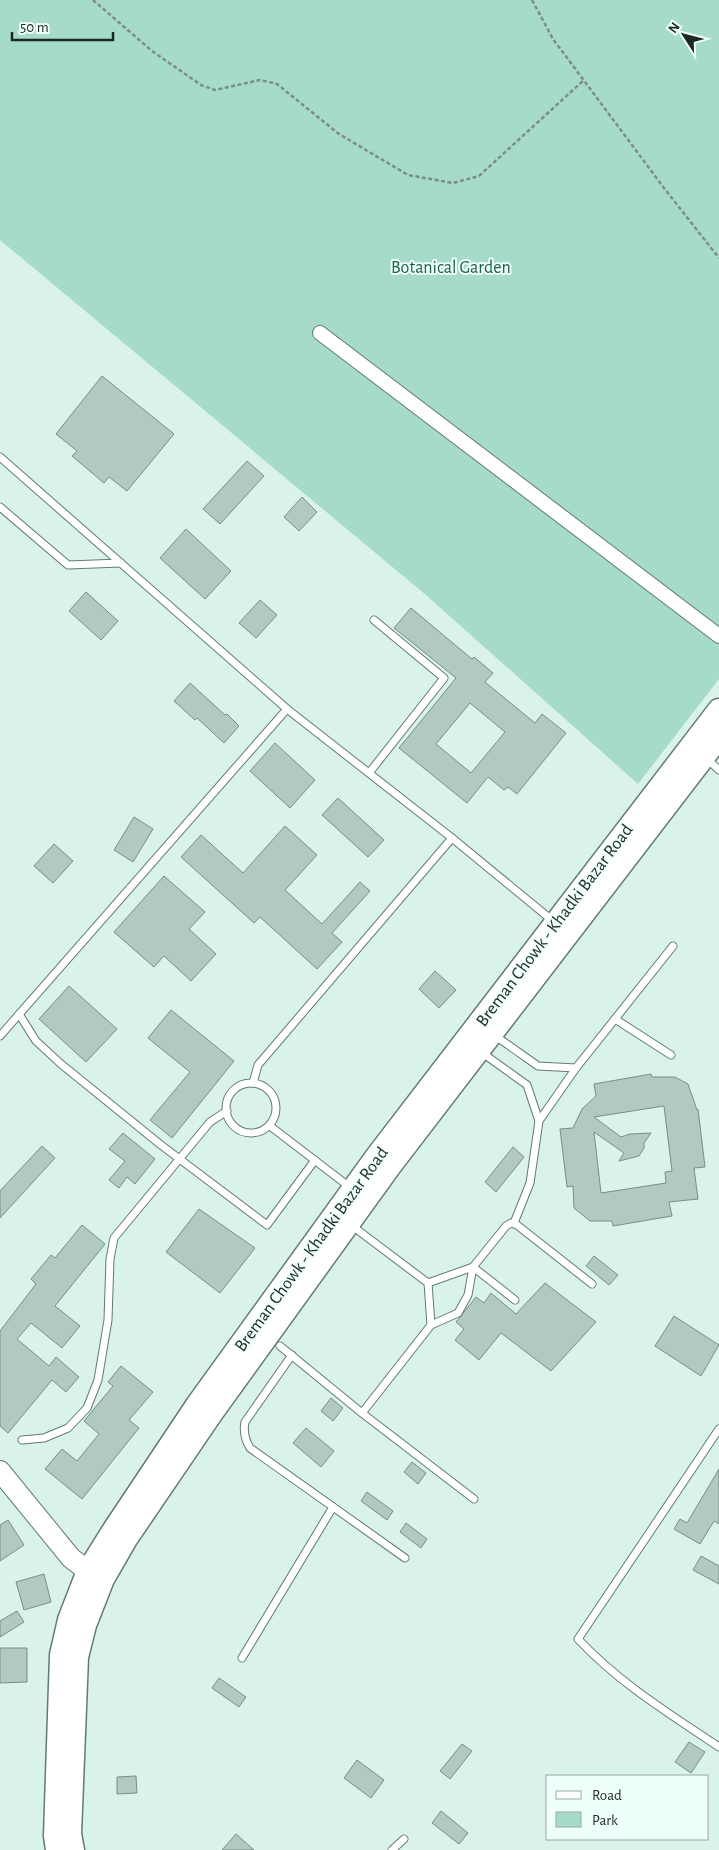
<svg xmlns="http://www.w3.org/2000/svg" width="719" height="1850" font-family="'Alegreya Sans',sans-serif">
<rect width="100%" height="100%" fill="#d9f3e9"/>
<!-- green -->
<polygon fill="#a5dbc8" points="0,0 719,0 719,679 638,784 426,595 0,240"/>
<!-- building -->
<g fill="#b0cac0" stroke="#778f86" fill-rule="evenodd">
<polygon points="102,376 174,434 127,491 109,477 104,483 72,456 77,451 56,434"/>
<polygon points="247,461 264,476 220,524 203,509"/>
<polygon points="302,497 317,512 299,531 284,517"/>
<polygon points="186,529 231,571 205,599 160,558"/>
<polygon points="86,592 118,621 101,640 69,611"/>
<polygon points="260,600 277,615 256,638 239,623"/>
<path d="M 411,608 L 472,659 L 474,657 L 493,673 L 485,682 L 535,723 L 542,714 L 566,733 L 517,794 L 508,787 L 504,790 L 488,777 L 467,803 L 399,748 L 456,678 L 394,628 ZM 470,703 L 505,732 L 471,773 L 436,744 Z"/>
<polygon points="190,683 225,715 227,714 239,726 224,743 197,718 195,720 174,701"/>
<polygon points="275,743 315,780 290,808 250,771"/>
<polygon points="338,798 384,840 368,857 322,815"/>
<polygon points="134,817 153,829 133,862 114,850"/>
<polygon points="285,826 317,855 285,890 322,924 360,882 370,891 332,933 342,942 317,969 260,917 254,923 181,857 201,835 243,873"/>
<polygon points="54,844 73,861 53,883 34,866"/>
<polygon points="164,876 205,912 189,929 216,954 191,981 164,956 154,967 114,932"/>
<polygon points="435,971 456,990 439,1008 419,989"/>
<polygon points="69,986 117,1029 86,1062 39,1019"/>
<polygon points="171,1010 234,1061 172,1138 150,1120 190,1072 148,1038"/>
<path d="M 651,1074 L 652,1077 L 675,1077 L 688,1084 L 697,1110 L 698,1109 L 705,1167 L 694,1168 L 698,1199 L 669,1202 L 672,1216 L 613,1226 L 612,1221 L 590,1221 L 574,1208 L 573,1186 L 567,1187 L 560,1129 L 573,1128 L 582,1109 L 596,1096 L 594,1084 ZM 664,1106 L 672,1171 L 665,1172 L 666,1183 L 601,1193 L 594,1132 L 624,1153 L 619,1161 L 639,1156 L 644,1148 L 644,1143 L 651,1133 L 630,1134 L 621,1137 L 594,1117 Z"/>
<polygon points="123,1133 155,1159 135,1184 127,1177 119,1188 109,1180 125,1161 109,1149"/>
<polygon points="42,1146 55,1158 0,1218 0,1191"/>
<polygon points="513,1147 524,1157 496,1192 485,1182"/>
<polygon points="199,1209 255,1248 220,1293 166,1252"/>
<polygon points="82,1225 105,1244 55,1306 80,1326 62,1348 31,1323 17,1339 49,1366 56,1357 79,1377 66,1392 52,1380 8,1433 0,1426 0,1331 36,1284 31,1279 51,1255 55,1258"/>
<polygon points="594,1256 618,1275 609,1285 586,1266"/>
<polygon points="545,1283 596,1322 551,1371 501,1333 479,1360 455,1340 464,1329 456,1322 476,1297 484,1303 491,1293 516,1314"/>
<polygon points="674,1316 719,1345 701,1376 655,1346"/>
<polygon points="121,1366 153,1392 129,1420 139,1428 82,1499 45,1469 62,1449 77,1461 99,1434 84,1421 113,1386 108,1382"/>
<polygon points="331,1398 343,1408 333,1421 321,1411"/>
<polygon points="306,1428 334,1451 321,1467 293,1443"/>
<polygon points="412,1462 426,1473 418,1484 404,1472"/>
<polygon points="719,1469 719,1524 714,1521 700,1544 674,1529 680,1519 687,1523"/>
<polygon points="367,1492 393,1511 387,1520 361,1501"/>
<polygon points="8,1520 24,1545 0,1561 0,1525"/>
<polygon points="406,1523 427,1539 421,1548 400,1532"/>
<polygon points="701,1556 719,1566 719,1584 693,1570"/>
<polygon points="44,1574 51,1602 24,1610 16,1582"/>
<polygon points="17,1611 24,1622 0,1637 0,1621"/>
<polygon points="0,1648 27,1648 27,1682 0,1683"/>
<polygon points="219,1678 246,1697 239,1707 212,1688"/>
<polygon points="689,1742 705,1752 691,1773 675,1762"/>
<polygon points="462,1744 472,1751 450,1779 440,1771"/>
<polygon points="357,1760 384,1780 371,1798 344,1778"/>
<polygon points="136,1776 137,1793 117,1794 117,1777"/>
<polygon points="441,1811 468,1833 459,1844 432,1823"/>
<polygon points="236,1834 254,1850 222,1850"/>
</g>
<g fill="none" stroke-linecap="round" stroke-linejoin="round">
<defs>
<g id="lane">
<polyline points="0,457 287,709 452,838 553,921"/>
<polyline points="0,507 68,565 121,563"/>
<polyline points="706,758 719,770"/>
<polyline points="369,773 444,678 374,620"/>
<polyline points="19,1014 36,1041 61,1064 161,1145 267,1225 315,1160"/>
<polyline points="615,1019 671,1055"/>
<polyline points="494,1035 538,1066 576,1068 539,1121"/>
<polyline points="0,1036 287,709"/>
<polyline points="481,1052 527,1085 539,1121 530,1183 514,1223"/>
<polyline points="576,1068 673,946"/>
<polyline points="253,1083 258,1065 452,838"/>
<circle cx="251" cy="1108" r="25"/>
<polyline points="270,1126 351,1188"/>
<polyline points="351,1225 428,1283 431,1325 362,1413"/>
<polyline points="428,1283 473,1267 506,1226 511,1223 517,1225 592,1284"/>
<polyline points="431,1325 458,1313 468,1295 473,1267 515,1300"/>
<polyline points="280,1346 362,1413 474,1499"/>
<path d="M 292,1355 L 245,1422 C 243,1432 245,1440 250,1448 L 405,1558"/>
<path d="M 719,1429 L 578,1639 C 619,1683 670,1714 719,1747"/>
<polyline points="22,1440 44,1438 68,1428 87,1408 98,1380 108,1320 110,1259 114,1238 210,1122 227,1111"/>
<polyline points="242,1658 333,1507"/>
<polyline points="392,1850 404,1839"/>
</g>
<polyline id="street" points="320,333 719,636"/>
<polyline id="secondary" points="0,1471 71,1558 88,1571 101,1578"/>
<g id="primary">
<polyline points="57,1850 55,1836 61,1655 69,1620 88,1571 113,1531 197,1405 377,1156 719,710"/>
<polyline points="73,1850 70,1834 77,1657 85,1625 103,1579 126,1539 211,1414 390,1166 719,737"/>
</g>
</defs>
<!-- lane casing -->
<use href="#lane" stroke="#637b72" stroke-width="9"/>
<!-- street casing -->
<use href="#street" stroke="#637b72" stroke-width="16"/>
<!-- secondary casing -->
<use href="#secondary" stroke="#637b72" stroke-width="22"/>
<!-- primary casing -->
<use href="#primary" stroke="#637b72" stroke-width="25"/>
<!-- path -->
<g stroke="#7c8e87" stroke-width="2.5" stroke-dasharray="4 2.5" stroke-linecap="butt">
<polyline points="93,0 152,51 201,85 215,90 260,80 277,84 339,134 408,175 453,183 479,176 584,80"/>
<polyline points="532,0 553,39 664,188 719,258"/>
</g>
<!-- lane -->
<use href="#lane" stroke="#fff" stroke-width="7"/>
<!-- street -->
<use href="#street" stroke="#fff" stroke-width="14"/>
<!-- secondary -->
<use href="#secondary" stroke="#fff" stroke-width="20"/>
<!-- primary -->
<use href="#primary" stroke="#fff" stroke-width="22"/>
</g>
<g text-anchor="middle" stroke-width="4" stroke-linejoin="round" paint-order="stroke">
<!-- park labels -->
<g font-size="18" fill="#20604e" stroke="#eefef8">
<text x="451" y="273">Botanical Garden</text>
</g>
<!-- street labels -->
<g font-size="18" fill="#1d2723" stroke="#eefef8">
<text transform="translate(554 925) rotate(-53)" y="6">Breman Chowk - Khadki Bazar Road</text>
<text transform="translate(311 1249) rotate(-54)" y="6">Breman Chowk - Khadki Bazar Road</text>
</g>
</g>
<!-- legend -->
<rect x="546" y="1775" width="162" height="65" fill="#eefef8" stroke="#9aa8a3"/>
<rect x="556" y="1791" width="25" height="8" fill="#ffffff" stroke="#9aa8a3"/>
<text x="592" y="1800" font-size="15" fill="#1d2723">Road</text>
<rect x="556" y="1812" width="25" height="15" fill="#a5dbc8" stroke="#9aa8a3"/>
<text x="592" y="1825" font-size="15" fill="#1d2723">Park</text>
<!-- north arrow -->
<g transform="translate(684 35) rotate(306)" stroke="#eefef8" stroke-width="4" paint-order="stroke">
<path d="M0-4L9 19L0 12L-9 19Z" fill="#1d2723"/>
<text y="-8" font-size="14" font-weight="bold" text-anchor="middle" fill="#1d2723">N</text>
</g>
<!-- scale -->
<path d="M12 32v8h101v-8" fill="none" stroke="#1d2723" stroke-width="2.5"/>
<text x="20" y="32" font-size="15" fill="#1d2723" stroke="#eefef8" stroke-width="4" paint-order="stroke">50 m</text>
</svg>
